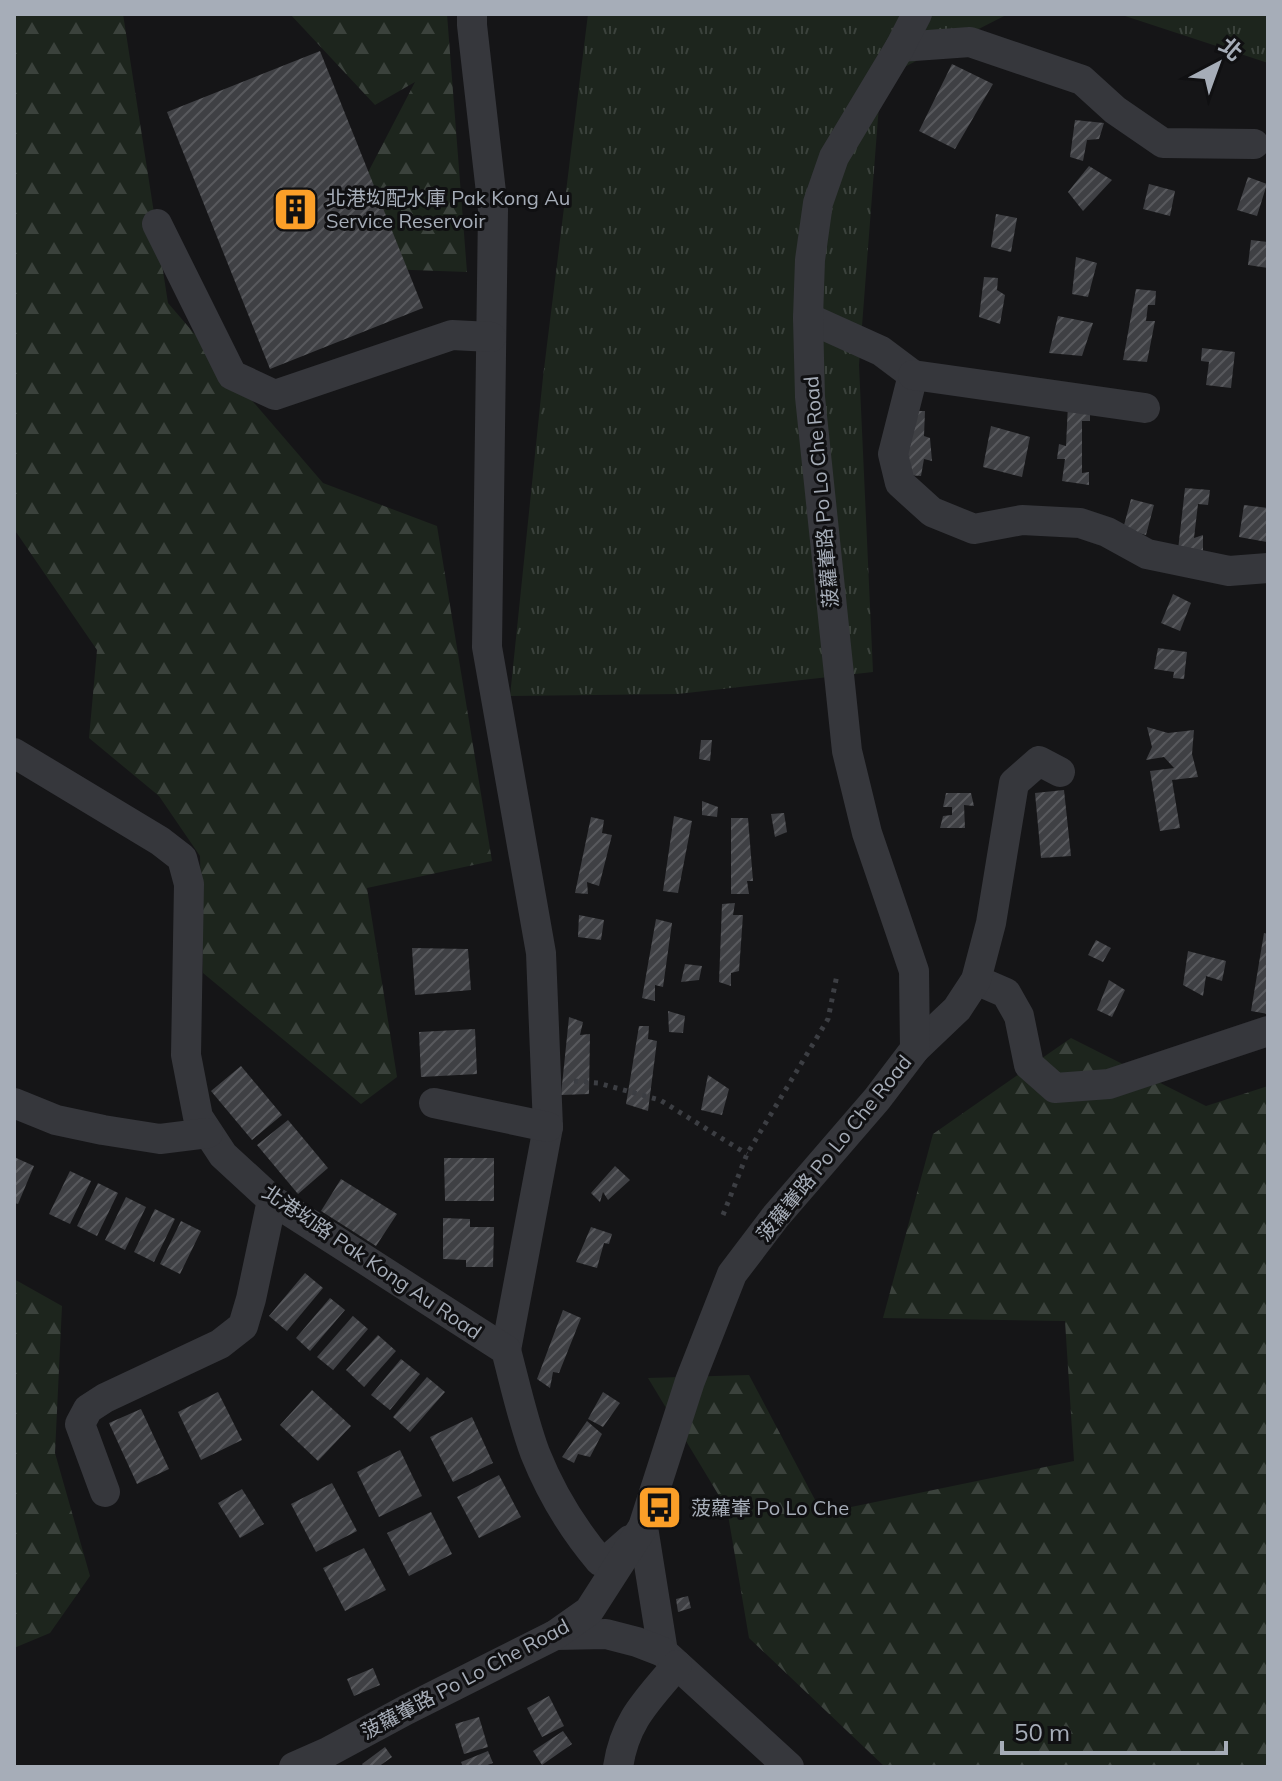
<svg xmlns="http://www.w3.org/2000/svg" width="1282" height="1781" font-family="Mulish,'Noto Sans TC',sans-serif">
<defs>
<pattern id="grass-tufts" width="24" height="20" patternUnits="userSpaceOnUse" patternTransform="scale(2)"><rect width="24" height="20" fill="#1d251d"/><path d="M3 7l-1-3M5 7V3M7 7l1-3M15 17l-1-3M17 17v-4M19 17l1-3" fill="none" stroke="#3b423c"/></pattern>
<pattern id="forest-firs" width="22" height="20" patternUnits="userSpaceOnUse" patternTransform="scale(2)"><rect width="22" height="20" fill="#1d251d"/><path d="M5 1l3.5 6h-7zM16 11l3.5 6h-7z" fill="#3b423c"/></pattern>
<pattern id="building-hatch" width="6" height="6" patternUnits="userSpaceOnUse" patternTransform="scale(2)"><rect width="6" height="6" fill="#3f4044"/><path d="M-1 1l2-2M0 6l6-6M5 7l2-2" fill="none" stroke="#58595d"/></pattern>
</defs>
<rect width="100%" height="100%" fill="#151517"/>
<!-- grass -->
<g fill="url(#grass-tufts)">
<polygon points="588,14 1008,14 881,79 859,365 873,672 678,694 510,696 543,377"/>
<polygon points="1119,14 1268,14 1268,63"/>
</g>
<!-- forest -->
<g fill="url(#forest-firs)">
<polygon points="14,14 123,14 168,303 323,483 437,526 492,861 367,888 397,1077 361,1104 203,973 200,856 159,796 89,738 97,650 14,529"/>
<polygon points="290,14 447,14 467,272 385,269 351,205 415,82 375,105"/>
<polygon points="1071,1038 1206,1106 1268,1086 1268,1767 885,1767 749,1638 727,1509 648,1378 749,1375 822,1513 1074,1461 1065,1321 883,1318 933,1134"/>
<polygon points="14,1279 62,1306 55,1453 90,1576 50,1633 14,1648"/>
</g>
<!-- building -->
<g fill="url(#building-hatch)">
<polygon points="320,51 423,308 270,369 167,112"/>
<polygon points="952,64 993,84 955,149 919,131"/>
<polygon points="1075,120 1104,123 1099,139 1087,140 1083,161 1070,157"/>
<polygon points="1089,166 1112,180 1083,211 1068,192"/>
<polygon points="1248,177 1267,184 1257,216 1237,210"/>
<polygon points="1149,184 1175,191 1170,216 1143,209"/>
<polygon points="996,214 1017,218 1011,252 991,247"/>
<polygon points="1251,240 1268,242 1268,268 1248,265"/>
<polygon points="1076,257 1097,263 1088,297 1072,294"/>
<polygon points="984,277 998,278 997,290 1005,295 1000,324 979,317"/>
<polygon points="1136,289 1156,291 1155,305 1148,305 1146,321 1155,321 1147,362 1123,360"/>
<polygon points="1058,316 1093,323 1082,356 1049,353"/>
<polygon points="1202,348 1235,352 1231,388 1206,385 1209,362 1201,361"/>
<polygon points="1068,404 1090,407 1090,421 1082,421 1082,473 1089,472 1089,485 1062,481 1065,459 1057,459 1059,444 1066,446"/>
<polygon points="906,411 925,411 924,436 930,438 932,461 924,459 921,476 906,475"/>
<polygon points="991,426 1030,437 1022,477 983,467"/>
<polygon points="1185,488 1210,490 1208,505 1198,504 1194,538 1203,535 1203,554 1178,550"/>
<polygon points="1131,499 1154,505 1146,535 1123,529"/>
<polygon points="1244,505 1268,508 1267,542 1239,537"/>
<polygon points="1173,594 1191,603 1180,631 1161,623"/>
<polygon points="1158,648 1187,652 1184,679 1173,678 1174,672 1154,669"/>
<polygon points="1147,727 1168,733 1194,730 1192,754 1198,777 1172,780 1180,828 1160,831 1150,771 1174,768 1164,757 1146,760 1152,747"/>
<polygon points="701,740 712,740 710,761 699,759"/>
<polygon points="1064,790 1071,856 1041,858 1035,793"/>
<polygon points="946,793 971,793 974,806 964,805 965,828 940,828 943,816 952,815 952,807 943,807"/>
<polygon points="702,801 718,807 717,817 702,815"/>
<polygon points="784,813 787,832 775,837 771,814"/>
<polygon points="674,816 692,821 678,893 663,891"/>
<polygon points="591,817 604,820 602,833 612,835 599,886 587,882 588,894 575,893"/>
<polygon points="731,818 748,818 753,881 747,881 749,894 731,894"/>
<polygon points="735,903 733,915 743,915 739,971 731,973 731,986 719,982 722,904"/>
<polygon points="579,915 604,920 601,940 578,937"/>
<polygon points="656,919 672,923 663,987 655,985 655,1001 642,998"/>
<polygon points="1264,933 1268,934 1268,1014 1251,1011"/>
<polygon points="1096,940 1111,948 1103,962 1088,955"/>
<polygon points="412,948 468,949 471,990 415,995"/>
<polygon points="1188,951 1226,961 1222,981 1206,976 1203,996 1183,985"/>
<polygon points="685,964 702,966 699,980 681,982"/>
<polygon points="1109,980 1125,990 1112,1017 1097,1010"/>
<polygon points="668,1011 685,1016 683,1033 669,1032"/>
<polygon points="569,1017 583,1022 580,1035 590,1034 589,1094 561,1095"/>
<polygon points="639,1026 649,1026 648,1039 657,1041 648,1111 626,1104"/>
<polygon points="475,1029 477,1074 421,1077 419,1032"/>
<polygon points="241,1066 282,1115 252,1140 211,1091"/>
<polygon points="708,1075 729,1089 722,1115 701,1110"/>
<polygon points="288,1120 328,1168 298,1194 257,1145"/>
<polygon points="14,1157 34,1166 18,1204 14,1203"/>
<polygon points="444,1158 494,1158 494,1201 445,1201"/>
<polygon points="615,1166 630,1180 608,1200 603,1192 600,1202 591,1193"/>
<polygon points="70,1171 91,1181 70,1224 49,1214"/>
<polygon points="341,1179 397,1214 376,1246 321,1211"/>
<polygon points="98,1183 118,1193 97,1236 77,1226"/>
<polygon points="126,1197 146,1207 125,1250 105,1240"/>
<polygon points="155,1209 175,1219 154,1262 134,1252"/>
<polygon points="443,1218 470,1219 470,1227 494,1227 493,1267 466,1267 466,1260 443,1259"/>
<polygon points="181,1221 201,1231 180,1274 160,1264"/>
<polygon points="591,1227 612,1234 609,1244 604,1243 597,1268 576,1262"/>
<polygon points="305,1273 323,1288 287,1331 269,1316"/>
<polygon points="330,1298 345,1310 310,1351 296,1338"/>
<polygon points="563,1310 581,1318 559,1373 553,1372 550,1388 537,1379"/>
<polygon points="353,1316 368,1329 333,1370 317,1357"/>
<polygon points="378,1335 396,1351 364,1387 346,1370"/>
<polygon points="401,1359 420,1374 390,1410 371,1395"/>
<polygon points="427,1377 445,1392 410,1432 393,1417"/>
<polygon points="312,1390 351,1426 318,1461 280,1425"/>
<polygon points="218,1392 242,1440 201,1460 178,1412"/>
<polygon points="603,1392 620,1403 603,1427 588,1419"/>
<polygon points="141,1409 169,1469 137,1484 109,1423"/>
<polygon points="472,1417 493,1463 453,1482 430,1437"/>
<polygon points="587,1421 602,1434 590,1457 578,1454 574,1463 562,1457"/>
<polygon points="400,1450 422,1496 379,1517 357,1472"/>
<polygon points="499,1475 521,1517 479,1538 457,1497"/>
<polygon points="332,1483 357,1531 316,1552 291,1504"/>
<polygon points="242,1489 264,1524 240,1538 218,1503"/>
<polygon points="431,1512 452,1554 409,1576 387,1533"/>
<polygon points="364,1548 386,1590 345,1611 323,1568"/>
<polygon points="688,1596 691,1608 678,1612 676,1599"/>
<polygon points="373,1668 380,1685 354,1696 347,1679"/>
<polygon points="549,1696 564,1726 542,1737 527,1708"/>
<polygon points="479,1717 488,1747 464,1754 455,1724"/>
<polygon points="563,1731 572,1744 542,1765 533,1751"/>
<polygon points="385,1747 392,1757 378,1767 364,1767 362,1764"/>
<polygon points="488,1751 493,1763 482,1767 463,1767 461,1762"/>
</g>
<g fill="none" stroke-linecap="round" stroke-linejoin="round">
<!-- path -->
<g stroke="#3c3e43" stroke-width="5" stroke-dasharray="4 6" stroke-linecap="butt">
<polyline points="574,1081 598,1083 660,1100 747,1154"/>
<polyline points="723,1215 747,1154 828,1019 837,975"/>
</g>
<!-- minor -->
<g stroke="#36373c" stroke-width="30">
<polyline points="472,14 472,25 493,210 487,647 541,953 548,1127 506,1350"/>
<polyline points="900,47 970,42 1082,80 1115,110 1163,143 1254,144"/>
<polyline points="157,224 232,375 275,395 452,335 491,337"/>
<polyline points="808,318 881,351 913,375 893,454 900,483 932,512 974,529 1022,520 1080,523 1107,532 1147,554 1229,571 1268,568"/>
<polyline points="913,375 1145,408"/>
<path d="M 14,753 L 160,841 L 182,858 L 189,884 L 186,1055 L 198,1117 L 223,1155 L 272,1200 L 506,1350 C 515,1384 523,1421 535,1453 C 551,1493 572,1528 600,1561 L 613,1555 L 630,1540"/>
<polyline points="976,980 1006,993 1019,1016 1029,1065 1055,1088 1109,1084 1268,1031"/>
<polyline points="915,1049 957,1009 976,980 991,923 1014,783 1039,761 1060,772"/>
<polyline points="14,1103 56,1120 103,1130 160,1139 208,1133"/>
<polyline points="434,1103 548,1127"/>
<polyline points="105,1492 80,1424 88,1409 105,1398 220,1344 243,1326 251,1299 272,1200"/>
<polyline points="643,1527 663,1652"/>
<polyline points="555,1635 606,1634 637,1642 663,1652 789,1767"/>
<polyline points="294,1767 328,1752 406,1710 555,1635 589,1611 643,1527 690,1381 732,1274 776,1216 877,1099 915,1049 914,971 867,833 847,751 810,397 808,318 810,260 818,203 834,157 900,47 917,14"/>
<path d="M 618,1767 C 625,1720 648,1700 677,1665"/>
</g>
</g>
<!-- icons -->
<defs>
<symbol id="building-square" viewBox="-11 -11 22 22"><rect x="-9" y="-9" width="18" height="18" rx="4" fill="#fb9f28" stroke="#101012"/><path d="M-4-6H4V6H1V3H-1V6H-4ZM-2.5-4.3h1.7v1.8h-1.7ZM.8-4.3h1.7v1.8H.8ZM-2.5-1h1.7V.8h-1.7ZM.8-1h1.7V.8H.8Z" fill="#111"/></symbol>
<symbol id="bus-square" viewBox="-11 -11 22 22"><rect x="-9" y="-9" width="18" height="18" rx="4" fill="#fb9f28" stroke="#101012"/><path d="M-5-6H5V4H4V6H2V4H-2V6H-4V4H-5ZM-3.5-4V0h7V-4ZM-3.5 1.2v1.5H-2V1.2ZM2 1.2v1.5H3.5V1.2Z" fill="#111"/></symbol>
</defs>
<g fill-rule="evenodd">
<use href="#building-square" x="270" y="184" width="51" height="51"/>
<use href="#bus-square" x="634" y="1482" width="51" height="51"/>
</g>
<g text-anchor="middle" stroke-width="6" stroke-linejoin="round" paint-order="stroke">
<!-- poi labels -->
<g font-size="20" fill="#a6adb8" stroke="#101012" text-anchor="start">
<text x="326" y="205">北港㘭配水庫 Pak Kong Au<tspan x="326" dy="23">Service Reservoir</tspan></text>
<text x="691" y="1515">菠蘿輋 Po Lo Che</text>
</g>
<!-- street labels -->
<g font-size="20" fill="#a6adb8" stroke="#101012">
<text transform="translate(821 492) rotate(-95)" y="7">菠蘿輋路 Po Lo Che Road</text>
<text transform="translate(834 1148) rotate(-51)" y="7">菠蘿輋路 Po Lo Che Road</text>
<text transform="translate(372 1262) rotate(34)" y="7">北港㘭路 Pak Kong Au Road</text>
<text transform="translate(465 1679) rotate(-28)" y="7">菠蘿輋路 Po Lo Che Road</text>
</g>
</g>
<!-- border -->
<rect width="1282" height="1781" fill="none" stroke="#a6adb8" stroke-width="32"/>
<!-- north arrow -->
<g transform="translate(1218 64) rotate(41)" stroke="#101012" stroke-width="6" paint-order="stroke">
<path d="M0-6L14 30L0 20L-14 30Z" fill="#a6adb8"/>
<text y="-12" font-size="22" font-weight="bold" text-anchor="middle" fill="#a6adb8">北</text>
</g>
<!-- scale -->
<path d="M1002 1741v12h224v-12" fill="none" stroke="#a6adb8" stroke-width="4"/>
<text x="1014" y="1741" font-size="24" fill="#a6adb8" stroke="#101012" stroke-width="6" paint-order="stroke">50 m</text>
</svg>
